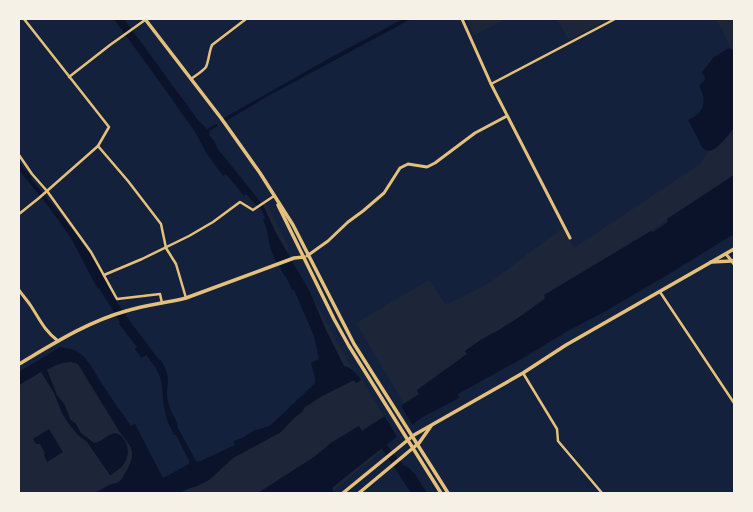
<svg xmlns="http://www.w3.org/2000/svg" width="753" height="512" font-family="Overpass,sans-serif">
<rect width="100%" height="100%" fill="#14213d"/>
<!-- green -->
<g fill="#1d2539">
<polygon points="466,19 506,19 474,35"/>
<polygon points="557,19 609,19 569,40"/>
<polygon points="716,19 734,19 734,51 730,48 724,33"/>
<polygon points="734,127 734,175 651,231 544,295 545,298 543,300 521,316 499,330 490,334 465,351 467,354 417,390 419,394 404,404 356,323 429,280 446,305 489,283 563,228 574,248 700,164 709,151 714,150 719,145 731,131"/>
<polygon points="266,204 268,207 288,246 288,249 287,252 276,233 263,205"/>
<polygon points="312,296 354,372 349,367 344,367 326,330"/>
<path d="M 72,362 L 78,364 L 121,434 L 166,493 L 19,493 L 19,385 C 35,375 53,363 72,362 Z"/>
<polygon points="354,380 356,383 362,380 384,416 361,431 358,426 331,443 314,457 258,493 180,493 209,480 233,458 281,432 294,418 302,412 305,407 322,396"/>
<polygon points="381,449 383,450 333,491 333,487"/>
</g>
<!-- water -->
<g fill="#0b132b">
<path d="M 114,19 L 124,19 L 198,120 L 207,129 L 216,124 L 218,126 L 209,131 L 210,133 L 209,135 L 215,142 L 217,148 L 263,205 L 276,233 L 310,292 L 326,330 L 344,366 C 351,367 357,374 361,380 L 356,383 L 354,380 L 322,396 L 305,407 L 302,412 L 294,418 L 281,432 L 233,458 L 209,480 L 197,486 L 187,489 L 180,493 L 95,493 C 101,490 106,486 112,484 C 115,483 118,483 120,481 C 123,478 125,473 127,470 C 136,453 133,448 121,434 L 78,364 C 68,359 56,365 47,370 L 57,395 L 65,405 L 70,419 L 76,424 L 81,433 L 94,443 C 102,442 106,435 115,433 C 127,436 131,452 125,462 C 122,468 116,471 111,475 L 110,475 L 87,442 L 78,435 L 68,423 L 62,413 L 54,393 L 41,372 L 19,385 L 19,372 L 60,347 C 66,348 73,349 78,352 C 89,359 94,372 101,382 C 110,397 121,411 131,426 L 135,424 L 163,478 L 189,464 L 189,461 L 176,435 L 174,435 C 171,428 166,420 165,412 C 163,403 163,394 162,386 C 161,374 154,365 146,355 L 142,358 L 135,349 L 137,347 L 119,324 L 120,322 L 99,288 L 98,289 L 94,282 L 71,238 L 48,206 L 19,170 L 19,160 L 23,167 L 32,178 L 31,179 C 59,212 88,246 108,284 L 107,285 C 121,312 141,335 159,360 L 160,359 C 164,365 168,372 168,380 C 168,387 166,394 168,402 C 170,410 175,418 178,425 L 177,426 L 196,461 L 198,462 L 235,445 L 234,441 L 244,437 L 253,431 L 269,426 L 272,424 L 315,383 L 315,378 L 311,363 L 319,359 L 314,336 L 294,290 L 292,290 L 286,277 L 284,275 C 280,267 274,259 271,250 C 268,240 268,229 263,220 L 265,218 L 260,207 L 256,205 L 246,194 L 244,196 L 226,174 L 223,176 L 207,154 L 195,132 L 159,81 Z"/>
<polygon points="403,19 411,19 270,95 226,121 224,118 326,60"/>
<path d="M 729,48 L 734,51 L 734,127 C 729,135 711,160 702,147 L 688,120 C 691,118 696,116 699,113 C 706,105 704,94 699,86 L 704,81 L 705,78 L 702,72 L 714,57 Z"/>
<polygon points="734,175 734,234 669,274 606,311 566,332 525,357 458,394 459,398 421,418 388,444 387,445 403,465 408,467 415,474 427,493 411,493 382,449 378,451 333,487 333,491 335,493 258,493 314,457 331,443 359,426 362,431 419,394 417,390 467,354 465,351 479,341 499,330 521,316 543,300 545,298 544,295 651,231 653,232 668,222 667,219"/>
<polygon points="49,429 63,452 47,462 44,455 45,453 40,444 36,444 33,439"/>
</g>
<!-- pier -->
<polygon fill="#14213d" points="400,404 413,426 398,438 383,414"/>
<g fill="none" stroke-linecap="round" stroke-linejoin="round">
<!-- minor -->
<g stroke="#e5c07b" stroke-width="2.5">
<polyline points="24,19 109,127 98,146 128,181 161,224 166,248 176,264 186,298"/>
<polyline points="69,77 110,45 145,20"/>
<path d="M 191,79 C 196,75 202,72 206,67 C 209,60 209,52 212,45 L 246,19"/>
<polyline points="491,84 615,19"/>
<polyline points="19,155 32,174 47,191 91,252 117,299 160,294 162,303"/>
<polyline points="19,214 39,198 98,146"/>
<polyline points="104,275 142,259 189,236 213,222 240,202 253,210 274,196"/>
<polyline points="660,292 734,403"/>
<polyline points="523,373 557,429 558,441 602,493"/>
</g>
<!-- tertiary -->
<g stroke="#e5c07b" stroke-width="3">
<polyline points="462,19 491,84 570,238"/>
<polyline points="726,254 734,264"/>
<polyline points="307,256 328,241 348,222 363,211 384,193 400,168 408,164 427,167 435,163 475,133 507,116"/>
<path d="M 19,290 C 23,296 27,300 31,306 C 40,320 44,330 58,341"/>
</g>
<!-- secondary -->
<g stroke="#e5c07b" stroke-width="3.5">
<polyline points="145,19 221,118 260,173 293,225 354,344 448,493"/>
<polyline points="278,205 334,319 349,346 441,493"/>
<polyline points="711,262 732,261 734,260"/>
<path d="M 19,364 C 53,344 87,322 126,311 C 146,305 166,303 186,298 L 294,258 L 304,257"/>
<polyline points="343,493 414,435 523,373 566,345 734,249"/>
<polyline points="359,493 419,443 431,426"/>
</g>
</g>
<!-- border -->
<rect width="753" height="512" fill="none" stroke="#f6f1e7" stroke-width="40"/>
</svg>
